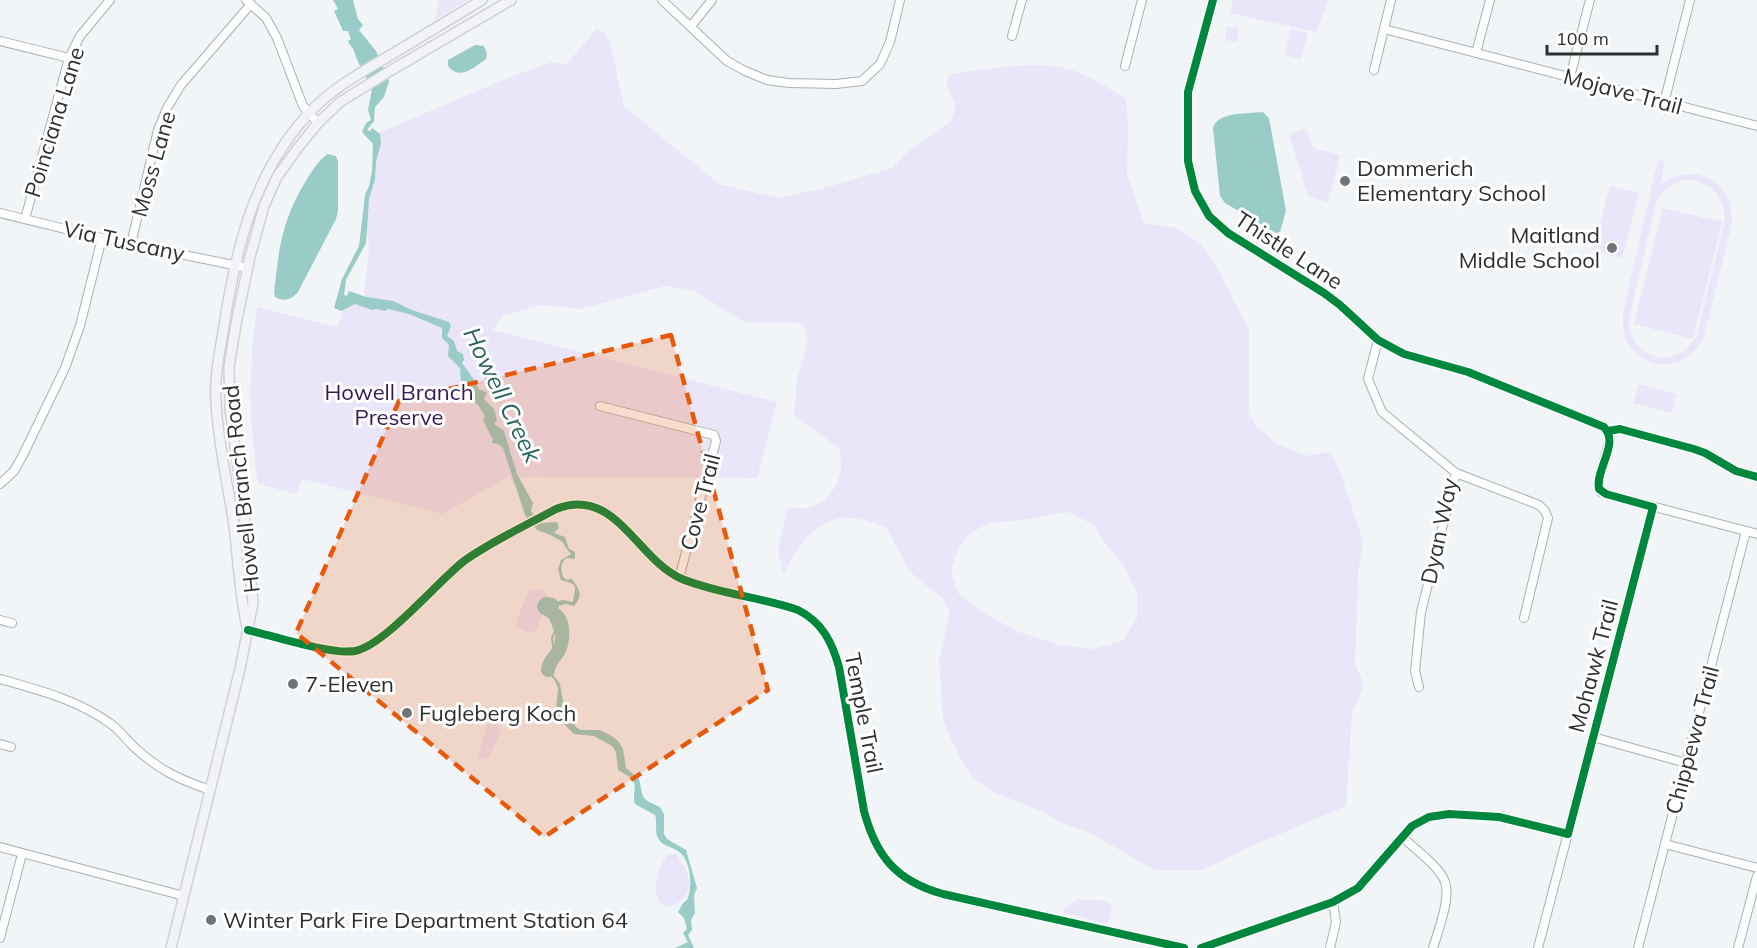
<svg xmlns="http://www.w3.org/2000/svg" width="1757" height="948" font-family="Mulish,sans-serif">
<rect width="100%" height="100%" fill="#f2f5f8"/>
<!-- green -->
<g fill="#eae5f9" fill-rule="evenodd">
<polygon points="439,0 468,0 435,20"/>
<polygon points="1233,0 1328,0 1316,32 1230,13"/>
<polygon points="1227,26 1239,28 1237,42 1225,40"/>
<path d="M 596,29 L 602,31 L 610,41 L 624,106 L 719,184 L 778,198 L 824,188 L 893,168 L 905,154 L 951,121 L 956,104 L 951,97 L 946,81 L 950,75 L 962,72 C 994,69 1037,60 1068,69 C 1089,75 1108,88 1126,99 L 1128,124 L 1127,174 L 1144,223 L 1176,228 L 1201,244 L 1215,264 L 1249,330 L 1249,412 L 1256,426 L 1275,443 L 1307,456 L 1327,452 L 1334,458 L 1341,474 L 1363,542 L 1358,574 L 1355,664 L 1364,685 L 1352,712 L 1346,806 L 1245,849 L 1202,870 L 1155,870 L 1088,832 L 1061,823 L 1047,814 L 996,793 L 973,779 L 960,758 L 943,721 L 939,662 L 950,613 L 943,599 L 909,571 L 886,527 C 873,523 857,516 843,518 C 813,521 796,550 783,575 L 778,550 L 787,510 L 792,507 C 817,514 838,493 841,468 C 841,462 840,455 840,449 L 794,415 L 797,381 L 808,339 L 804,325 L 795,323 L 744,322 L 693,290 L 665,286 L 581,309 L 541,305 L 504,315 L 493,330 L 777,402 L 757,478 L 522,477 L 512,484 L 510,476 L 442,514 L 302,479 L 297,494 L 258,484 C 249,424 248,367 257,307 L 338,327 L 347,293 L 364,297 L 369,247 L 365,219 L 377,150 L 371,136 L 508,78 L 552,62 L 567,64 ZM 1068,512 L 1094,525 L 1105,543 L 1124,566 L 1137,593 L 1137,619 L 1122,641 L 1093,649 L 1060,645 L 1019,632 L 985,614 L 958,593 L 951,571 L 958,548 L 971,533 L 988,523 L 1017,521 Z"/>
<polygon points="1291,29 1308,33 1301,59 1285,55"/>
<polygon points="1306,128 1313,148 1340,155 1328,202 1308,196 1289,134"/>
<path d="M 1658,160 L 1665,162 L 1660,184 C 1695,160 1738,181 1731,226 L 1704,338 C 1680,385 1615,364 1623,312 ZM 1686,180 C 1711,180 1727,199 1724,224 L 1697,335 C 1678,372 1629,360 1629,319 L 1656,202 C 1662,189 1672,183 1686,180 Z"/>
<polygon points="1610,186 1639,193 1622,258 1593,251"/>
<polygon points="1663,208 1722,222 1693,339 1634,324"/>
<polygon points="1639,384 1677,394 1672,413 1633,403"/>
<polygon points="540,589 547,594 549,598 543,599 539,606 544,612 536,630 529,633 515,626 521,609 530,590"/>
<polygon points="496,717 501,730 488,759 478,757 489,718"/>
<path d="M 676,854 C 687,869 698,889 678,903 C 675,905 670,908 665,906 C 648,898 659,866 667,855 Z"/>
<polygon points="1077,899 1107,901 1112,906 1108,924 1062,912"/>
</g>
<!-- water -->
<g fill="#99ccc6">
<path d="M 333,0 L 353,0 L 358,19 L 363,25 L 359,30 L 376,51 L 389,81 L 384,97 L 375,107 L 374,121 L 367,130 L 370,131 L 372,128 L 380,134 L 381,143 L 376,162 L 375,179 L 369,199 L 366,243 L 346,280 L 344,295 L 347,296 L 349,291 L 366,297 L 393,301 L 412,310 L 449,322 L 451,326 L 447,336 L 454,341 L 457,351 L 463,354 L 464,360 L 462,363 L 477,384 L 478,389 L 487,392 L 484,399 L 494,409 L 497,420 L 494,424 L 504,431 L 517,474 L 533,503 L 531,511 L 540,523 L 557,522 L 559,528 L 554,533 L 565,537 L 569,549 L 575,552 L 575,559 L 566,558 C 560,564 561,569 563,577 L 567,580 L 572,579 C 579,589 584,595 574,606 L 566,604 L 554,607 L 546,606 L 550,610 L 545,612 L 539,606 L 540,600 L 551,598 L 553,603 L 563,600 L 573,602 C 575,586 580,585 561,580 L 558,569 L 561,560 L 571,554 C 567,550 565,544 561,541 C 555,537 544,532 537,530 L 525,515 L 503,448 L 498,444 L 492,443 L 493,440 L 483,420 L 485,417 C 483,412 477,402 472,400 L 474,398 L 467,398 L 467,393 L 461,386 L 460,368 L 448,356 L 449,345 L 442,338 L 442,328 L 409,314 L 388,309 L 385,311 L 377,309 L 372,310 L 355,304 L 341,311 L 334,308 L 342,279 L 359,246 L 365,195 L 369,186 L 372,171 L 373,144 L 362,132 L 366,123 L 371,120 L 368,110 L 372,89 C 366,77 359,66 355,54 C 354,48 350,46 348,41 L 351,39 L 348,31 L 343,31 L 334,11 L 338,9 Z"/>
<path d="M 475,45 L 484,46 L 487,54 L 486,59 C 473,68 460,81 448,66 L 448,60 Z"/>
<path d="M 1263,112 L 1269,118 L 1286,211 L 1280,232 L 1276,233 L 1225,203 L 1220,196 L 1213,128 C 1218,111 1248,114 1263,112 Z"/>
<path d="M 328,154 L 336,156 L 338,162 L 338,211 L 336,219 L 298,292 C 291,300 284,302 275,297 L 274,293 C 279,247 282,220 307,179 C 313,170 318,160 328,154 Z"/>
<path d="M 552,655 L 556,656 L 549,669 L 560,684 L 564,706 L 576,727 L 581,730 L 600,730 L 612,736 L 618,741 L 623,749 L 626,768 L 639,779 L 643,797 L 649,802 L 660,807 L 664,814 L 664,834 L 667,839 L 686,850 L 697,888 L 694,895 L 695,913 L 691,920 L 692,930 L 688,935 L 694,948 L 675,948 L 688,942 L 683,933 L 687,929 L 684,918 L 678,912 L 683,903 L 687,900 C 693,887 691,859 678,851 C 671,846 663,847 658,838 C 654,831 658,823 655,815 L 635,804 C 632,796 637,788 633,779 L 618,770 L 616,752 L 612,746 L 594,736 L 574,734 L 561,721 L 556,711 L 558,688 L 555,681 L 546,669 L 548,660 Z"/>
</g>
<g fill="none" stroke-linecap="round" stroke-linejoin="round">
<!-- stream -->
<polyline stroke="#99ccc6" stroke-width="2" points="547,610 555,631 552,638 554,653 552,656"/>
<!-- river -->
<path stroke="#99ccc6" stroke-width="14" d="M 548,670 C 549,661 553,660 557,653 C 563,646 564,627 559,619 C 556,613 549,611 544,607 L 546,604 L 552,605"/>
<defs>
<g id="minor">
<polyline points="246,0 266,18 277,38 303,106 318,123"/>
<polyline points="662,0 727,61 745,71 767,80 789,83 836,84 862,81 880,64 890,42 900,0"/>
<polyline points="1213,0 1188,92 1188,161 1195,191 1209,216 1228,233 1324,293 1340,305 1378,340 1404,354 1468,372 1604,427 1608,431 1610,438 1598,484 1601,492 1606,494 1757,534"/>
<polyline points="691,26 712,0"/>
<polyline points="1384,29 1757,126"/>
<polyline points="1012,36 1022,0"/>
<polyline points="0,41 69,58"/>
<polyline points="1476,53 1490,0"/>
<polyline points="1125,66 1142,0"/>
<polyline points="1374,70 1391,0"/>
<polyline points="1570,77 1590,0"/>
<polyline points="1664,103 1690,0"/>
<polyline points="0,213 102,238 248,268"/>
<polyline points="25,219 69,58 80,36 110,0"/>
<polyline points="131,244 158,130 167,108 181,85 251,4"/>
<polyline points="1378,340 1368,379 1382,412 1456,473 1539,505 1545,511 1548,518 1524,618"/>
<polyline points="600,406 714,435 716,441 679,578"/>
<polyline points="0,484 14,471 23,455 65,368 80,326 102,238"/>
<polyline points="0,620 12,623"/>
<path d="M 248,630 C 273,636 332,655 355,651 C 385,645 437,582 464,561 C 492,541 525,526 556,509 C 615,485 637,560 682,579 C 719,594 760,597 798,610 C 822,622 832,642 839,667 L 864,811 C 876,856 896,881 943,894 L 1184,948"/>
<path d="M 0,679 C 39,690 78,700 111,724 C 119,730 126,739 134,747 C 159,770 178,779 210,790"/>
<polyline points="1419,687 1415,671 1421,612 1456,473"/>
<polyline points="1593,737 1686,763"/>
<polyline points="0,744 11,747"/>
<path d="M 1402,837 C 1414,848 1440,867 1445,882 C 1451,898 1438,931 1433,948"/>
<polyline points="1665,844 1757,868"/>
<polyline points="0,847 184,896"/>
<polyline points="0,938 22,854"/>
<polyline points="1201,948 1333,902 1358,888 1412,826 1429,817 1449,814 1499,817 1568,834"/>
<polyline points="1330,948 1336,922 1333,902"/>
<polyline points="1538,948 1653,507"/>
<polyline points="1638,948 1746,531"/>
<polyline points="1738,948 1757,876"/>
</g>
<g id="major">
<path d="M 247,627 C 239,592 238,555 233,519 C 227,480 218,442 216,402 C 214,377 220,351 224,326 C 236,248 253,175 308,114 C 331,89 360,73 389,56 C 420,37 451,19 482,0"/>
<polyline points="171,948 240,669 253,603 246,529 230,409 229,367 236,324 250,257 264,206 277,177 297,149 318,123 340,102 390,71 511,0"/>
</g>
</defs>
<!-- minor casing -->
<use href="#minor" stroke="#acafb1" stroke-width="10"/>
<!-- major casing -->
<use href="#major" stroke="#d0d1d3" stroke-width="12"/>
<!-- minor -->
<use href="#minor" stroke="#fdfefe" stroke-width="8"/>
<!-- major -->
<use href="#major" stroke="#f1f3f7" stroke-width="9"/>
<defs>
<g id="cycleway">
<polyline points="1608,431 1620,429 1694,449 1705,453 1736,471 1757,477"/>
<path d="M 248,630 C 273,636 332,655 355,651 C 385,645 437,582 464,561 C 492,541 525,526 556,509 C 615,485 637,560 682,579 C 719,594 760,597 798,610 C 822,622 832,642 839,667 L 864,811 C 876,856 896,881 943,894 L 1184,948"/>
<path d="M 1201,948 L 1333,902 L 1358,888 L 1412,826 L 1429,817 L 1449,814 L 1499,817 L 1568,834 L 1653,507 L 1606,494 L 1599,489 C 1595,469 1620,444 1604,427 L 1468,372 L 1404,354 L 1378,340 L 1340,305 L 1324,293 L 1228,233 L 1209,216 L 1195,191 L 1188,161 L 1188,92 L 1213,0"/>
</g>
</defs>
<!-- cycleway casing -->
<use href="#cycleway" stroke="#fff" stroke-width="11"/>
<!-- cycleway -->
<use href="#cycleway" stroke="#00873e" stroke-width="8"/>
</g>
<!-- marked area -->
<path fill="#e8590c" fill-opacity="0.2" stroke="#e8590c" stroke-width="4.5" stroke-dasharray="12 8" stroke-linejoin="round" d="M 671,335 L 768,690 L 544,837 L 296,633 L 399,401 Z"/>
<!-- markers -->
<g fill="#717477" stroke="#fff" stroke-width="2">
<circle cx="1345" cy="181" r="6"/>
<circle cx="1612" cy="248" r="6"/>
<circle cx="293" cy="684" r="6"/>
<circle cx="407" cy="713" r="6"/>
<circle cx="211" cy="920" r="6"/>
</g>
<g text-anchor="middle" stroke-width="6" stroke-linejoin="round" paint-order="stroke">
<!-- street labels -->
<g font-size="22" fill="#2c2f31" stroke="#fff">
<text transform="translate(1623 91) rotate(15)" y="8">Mojave Trail</text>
<text transform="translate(54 122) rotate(-73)" y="8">Poinciana Lane</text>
<text transform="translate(153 164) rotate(-74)" y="8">Moss Lane</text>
<text transform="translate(124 241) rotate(12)" y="8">Via Tuscany</text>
<text transform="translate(1289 250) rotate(33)" y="8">Thistle Lane</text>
<text transform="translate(241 489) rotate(-96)" y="8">Howell Branch Road</text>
<text transform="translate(700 502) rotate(-75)" y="8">Cove Trail</text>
<text transform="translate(1439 531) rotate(-78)" y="8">Dyan Way</text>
<text transform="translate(1593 666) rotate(-75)" y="8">Mohawk Trail</text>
<text transform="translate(864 713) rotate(79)" y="8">Temple Trail</text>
<text transform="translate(1692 740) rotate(-75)" y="8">Chippewa Trail</text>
</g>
<!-- poi labels -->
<g font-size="22" fill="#2c2f31" stroke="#fff" text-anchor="start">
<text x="1357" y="176">Dommerich<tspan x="1357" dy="25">Elementary School</tspan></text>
<text x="1600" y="243" text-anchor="end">Maitland<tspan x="1600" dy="25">Middle School</tspan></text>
<text x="305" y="692">7-Eleven</text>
<text x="419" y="721">Fugleberg Koch</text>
<text x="223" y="928">Winter Park Fire Department Station 64</text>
</g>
<!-- park labels -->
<g font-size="22" fill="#341954" stroke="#fff">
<text x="399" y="400">Howell Branch<tspan x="399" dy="25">Preserve</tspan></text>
</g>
<!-- water labels -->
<g font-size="24" font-style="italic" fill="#27625b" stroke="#fff">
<text transform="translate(502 395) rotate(64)" y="8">Howell Creek</text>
</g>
</g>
<!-- scale -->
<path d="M1547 45v9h110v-9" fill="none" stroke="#2c2f31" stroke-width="3"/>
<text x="1556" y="45" font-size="18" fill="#2c2f31" stroke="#ffffff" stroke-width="4.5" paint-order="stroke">100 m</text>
</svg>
